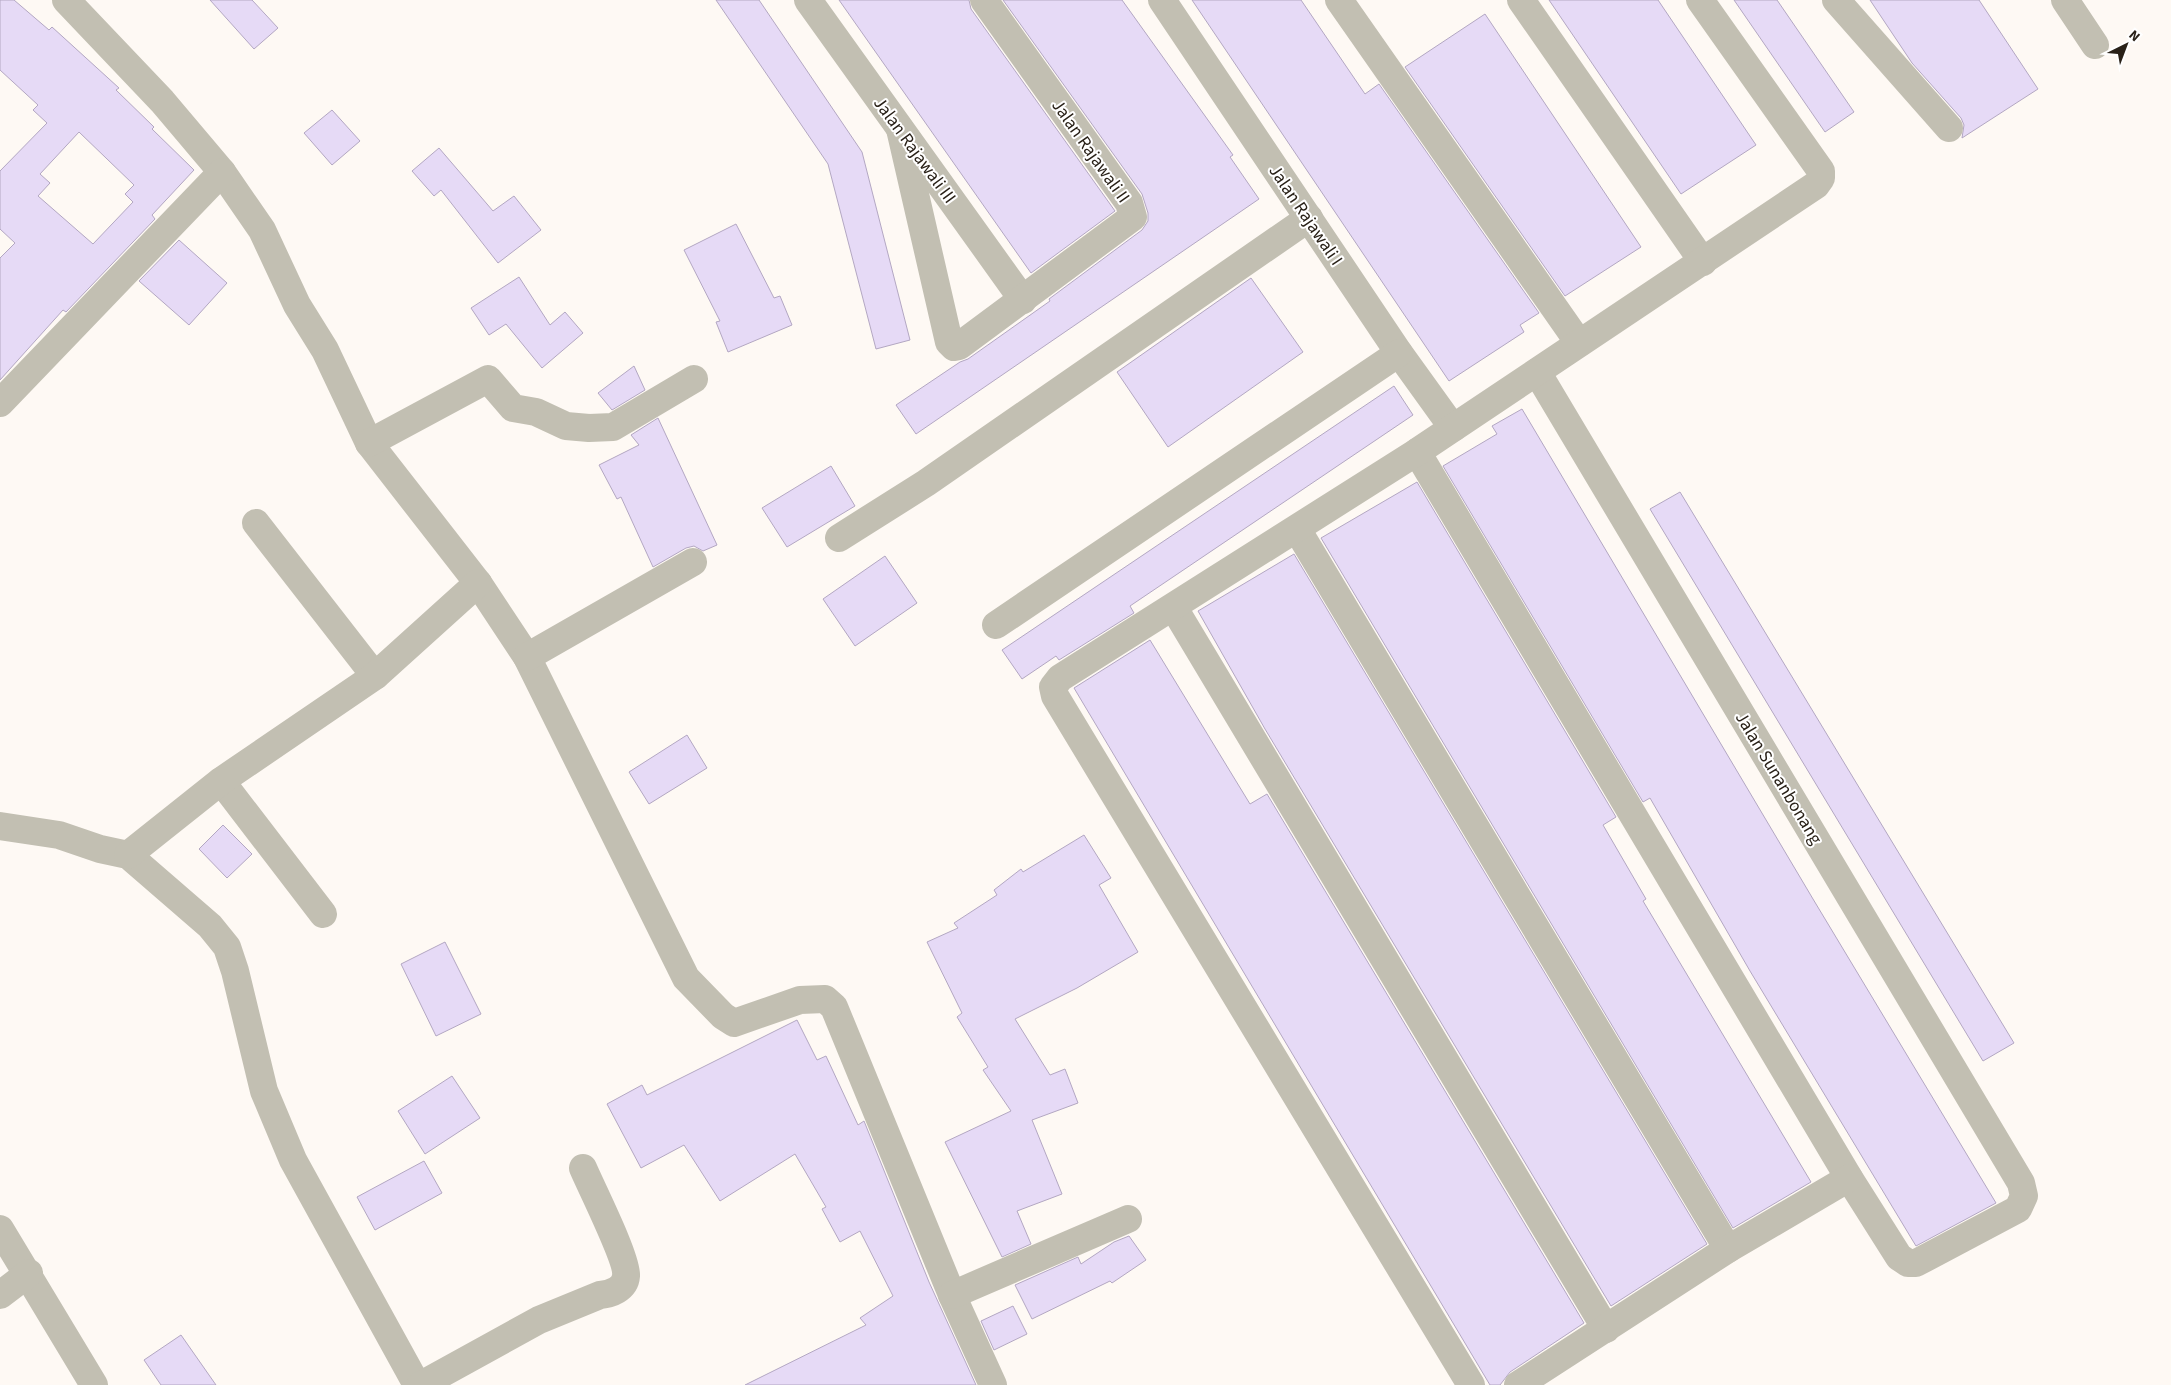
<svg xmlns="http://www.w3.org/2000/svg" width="2171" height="1385" font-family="'Source Sans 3',sans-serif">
<rect width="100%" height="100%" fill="#fef9f4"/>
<!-- building -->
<g fill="#e6daf6" stroke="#b3a7c2" fill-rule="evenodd">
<path d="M 0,0 L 14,0 L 49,30 L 52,27 L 119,88 L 116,90 L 154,127 L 152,129 L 194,170 L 152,215 L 155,219 L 66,312 L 63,310 L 0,380 L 0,258 L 15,243 L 0,229 L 0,171 L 47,123 L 33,110 L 38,105 L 0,70 ZM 79,132 L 134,185 L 125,194 L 133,202 L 93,244 L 38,196 L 50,183 L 40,174 Z"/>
<polygon points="210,0 252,0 278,28 254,49"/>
<polygon points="716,0 759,0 862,152 910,340 876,349 828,164"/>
<polygon points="839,0 969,0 971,9 1115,211 1031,273"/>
<polygon points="1003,0 1122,0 1233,155 1230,157 1259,199 916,434 896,405 960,362 968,359 1050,301 1049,299 1142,230 1148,221 1148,213 1142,194"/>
<polygon points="1192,0 1301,0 1365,94 1379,84 1539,313 1520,325 1524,332 1449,381"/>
<polygon points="1549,0 1658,0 1756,145 1681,194"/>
<polygon points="1734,0 1777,0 1854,112 1825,132"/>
<polygon points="1870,0 1979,0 2038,89 1962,138 1964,125 1961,118 1912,63"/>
<polygon points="1485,14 1641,247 1565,296 1405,67"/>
<polygon points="332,110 360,141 332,165 304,133"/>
<polygon points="439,148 493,211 514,196 541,230 498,263 441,190 434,196 412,171"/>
<polygon points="736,224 774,298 780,296 792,325 728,352 716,322 720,321 684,250"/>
<polygon points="179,240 227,283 189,325 139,281"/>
<polygon points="519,277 550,325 565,312 583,333 542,368 506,324 489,335 471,308"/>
<polygon points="1251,278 1303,352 1168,447 1117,372"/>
<polygon points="634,366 645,390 612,410 598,393"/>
<polygon points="1394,386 1413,415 1130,606 1134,613 1059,660 1056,656 1022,679 1002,650"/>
<polygon points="1522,409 1813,899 1996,1203 1916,1246 1750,971 1650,798 1643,802 1443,466 1497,434 1492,426"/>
<polygon points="658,418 717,545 703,551 694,546 686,548 653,567 621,497 617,499 599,465 639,445 631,435"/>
<polygon points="831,466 855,506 787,547 762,508"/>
<polygon points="1417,482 1616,817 1603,825 1646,899 1643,901 1811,1182 1733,1228 1321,538"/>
<polygon points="1680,492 2014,1043 1983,1061 1650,509"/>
<polygon points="1294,554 1707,1244 1611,1306 1265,729 1198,611"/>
<polygon points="885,556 917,603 855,646 823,599"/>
<polygon points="1150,640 1250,804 1267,794 1584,1323 1510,1372 1500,1385 1490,1385 1074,688"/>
<polygon points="687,735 707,768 649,804 629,772"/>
<polygon points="223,825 252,854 227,878 199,849"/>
<polygon points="1084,835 1111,878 1099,885 1138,952 1077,988 1015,1019 1050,1075 1065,1069 1078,1103 1032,1120 1062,1194 1017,1211 1031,1244 1002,1257 945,1142 1011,1111 983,1070 988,1067 957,1017 962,1013 927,942 958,928 954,923 997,895 994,890 1021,869 1023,872"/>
<polygon points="445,942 481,1014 436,1036 401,964"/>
<polygon points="797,1020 817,1060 826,1056 858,1125 864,1121 929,1282 976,1385 745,1385 866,1325 860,1318 893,1296 860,1231 840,1242 822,1209 826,1207 795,1154 720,1201 684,1145 641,1168 607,1104 642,1085 647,1095"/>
<polygon points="452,1076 480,1118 425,1154 398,1111"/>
<polygon points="424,1161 442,1193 375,1230 357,1197"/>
<polygon points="1129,1236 1146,1260 1112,1283 1110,1281 1032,1319 1015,1285 1078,1257 1081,1264 1114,1242"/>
<polygon points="1013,1306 1027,1334 994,1350 981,1321"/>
<polygon points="181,1335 216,1385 161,1385 144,1360"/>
</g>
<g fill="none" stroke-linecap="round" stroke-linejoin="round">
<!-- minor -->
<g stroke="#c2bfb2" stroke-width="28">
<polyline points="66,0 162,101 222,172 262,230 297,305 325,350 369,443 478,583 527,657 686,978 723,1016 734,1023 800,1000 825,999 834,1007 952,1295 993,1385"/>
<polyline points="808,0 1023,300"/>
<polyline points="1162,0 1399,353 1453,428"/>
<polyline points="1339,0 1579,343"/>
<polyline points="1521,0 1703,262"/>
<polyline points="1836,0 1949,128"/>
<polyline points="2065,0 2095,45"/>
<polyline points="900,129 949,342 954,347 959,346 1133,217 1129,203 984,0"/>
<polyline points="0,403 222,172"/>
<polyline points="369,443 488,379 513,408 536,412 566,426 589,428 613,427 694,379"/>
<polyline points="1417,452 1849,1178 1899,1257 1908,1263 1916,1263 2018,1209 2024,1196 2021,1183 1537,372"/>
<polyline points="256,523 375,676"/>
<polyline points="1297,529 1728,1249"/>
<polyline points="839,538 926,483 1309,218"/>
<polyline points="1174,608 1606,1329"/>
<polyline points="996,625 1399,353"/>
<polyline points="527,657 693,562"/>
<polyline points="221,781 323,914"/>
<polyline points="0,826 59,835 100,849 128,855 210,926 227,947 235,971 264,1091 293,1160 417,1385"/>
<polyline points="128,855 221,781 375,676 478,583"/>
<polyline points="0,1229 94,1385"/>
<polyline points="0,1295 29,1273"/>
<polyline points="952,1295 1128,1219"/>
<path d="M 421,1385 L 539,1320 L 600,1295 C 611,1294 625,1289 626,1276 C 628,1260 591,1187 583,1168"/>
<polyline points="1471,1385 1055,696 1053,687 1060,678 1417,452 1816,185 1821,178 1821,171 1700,0"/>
<polyline points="1518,1385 1728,1249 1849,1178"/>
</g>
</g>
<g text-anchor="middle" stroke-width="4" stroke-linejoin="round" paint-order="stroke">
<!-- street labels -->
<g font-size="18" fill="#292118" stroke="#fff">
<text transform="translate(915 150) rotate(54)" y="6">Jalan Rajawali III</text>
<text transform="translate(1091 151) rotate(55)" y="6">Jalan Rajawali II</text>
<text transform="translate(1306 215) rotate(56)" y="6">Jalan Rajawali I</text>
<text transform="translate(1779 778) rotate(59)" y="6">Jalan Sunanbonang</text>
</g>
</g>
<!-- north arrow -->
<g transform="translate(2126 45) rotate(42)" stroke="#ffffff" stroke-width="4" paint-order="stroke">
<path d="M0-4L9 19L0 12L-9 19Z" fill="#292118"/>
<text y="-8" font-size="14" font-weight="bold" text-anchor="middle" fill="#292118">N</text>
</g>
</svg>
